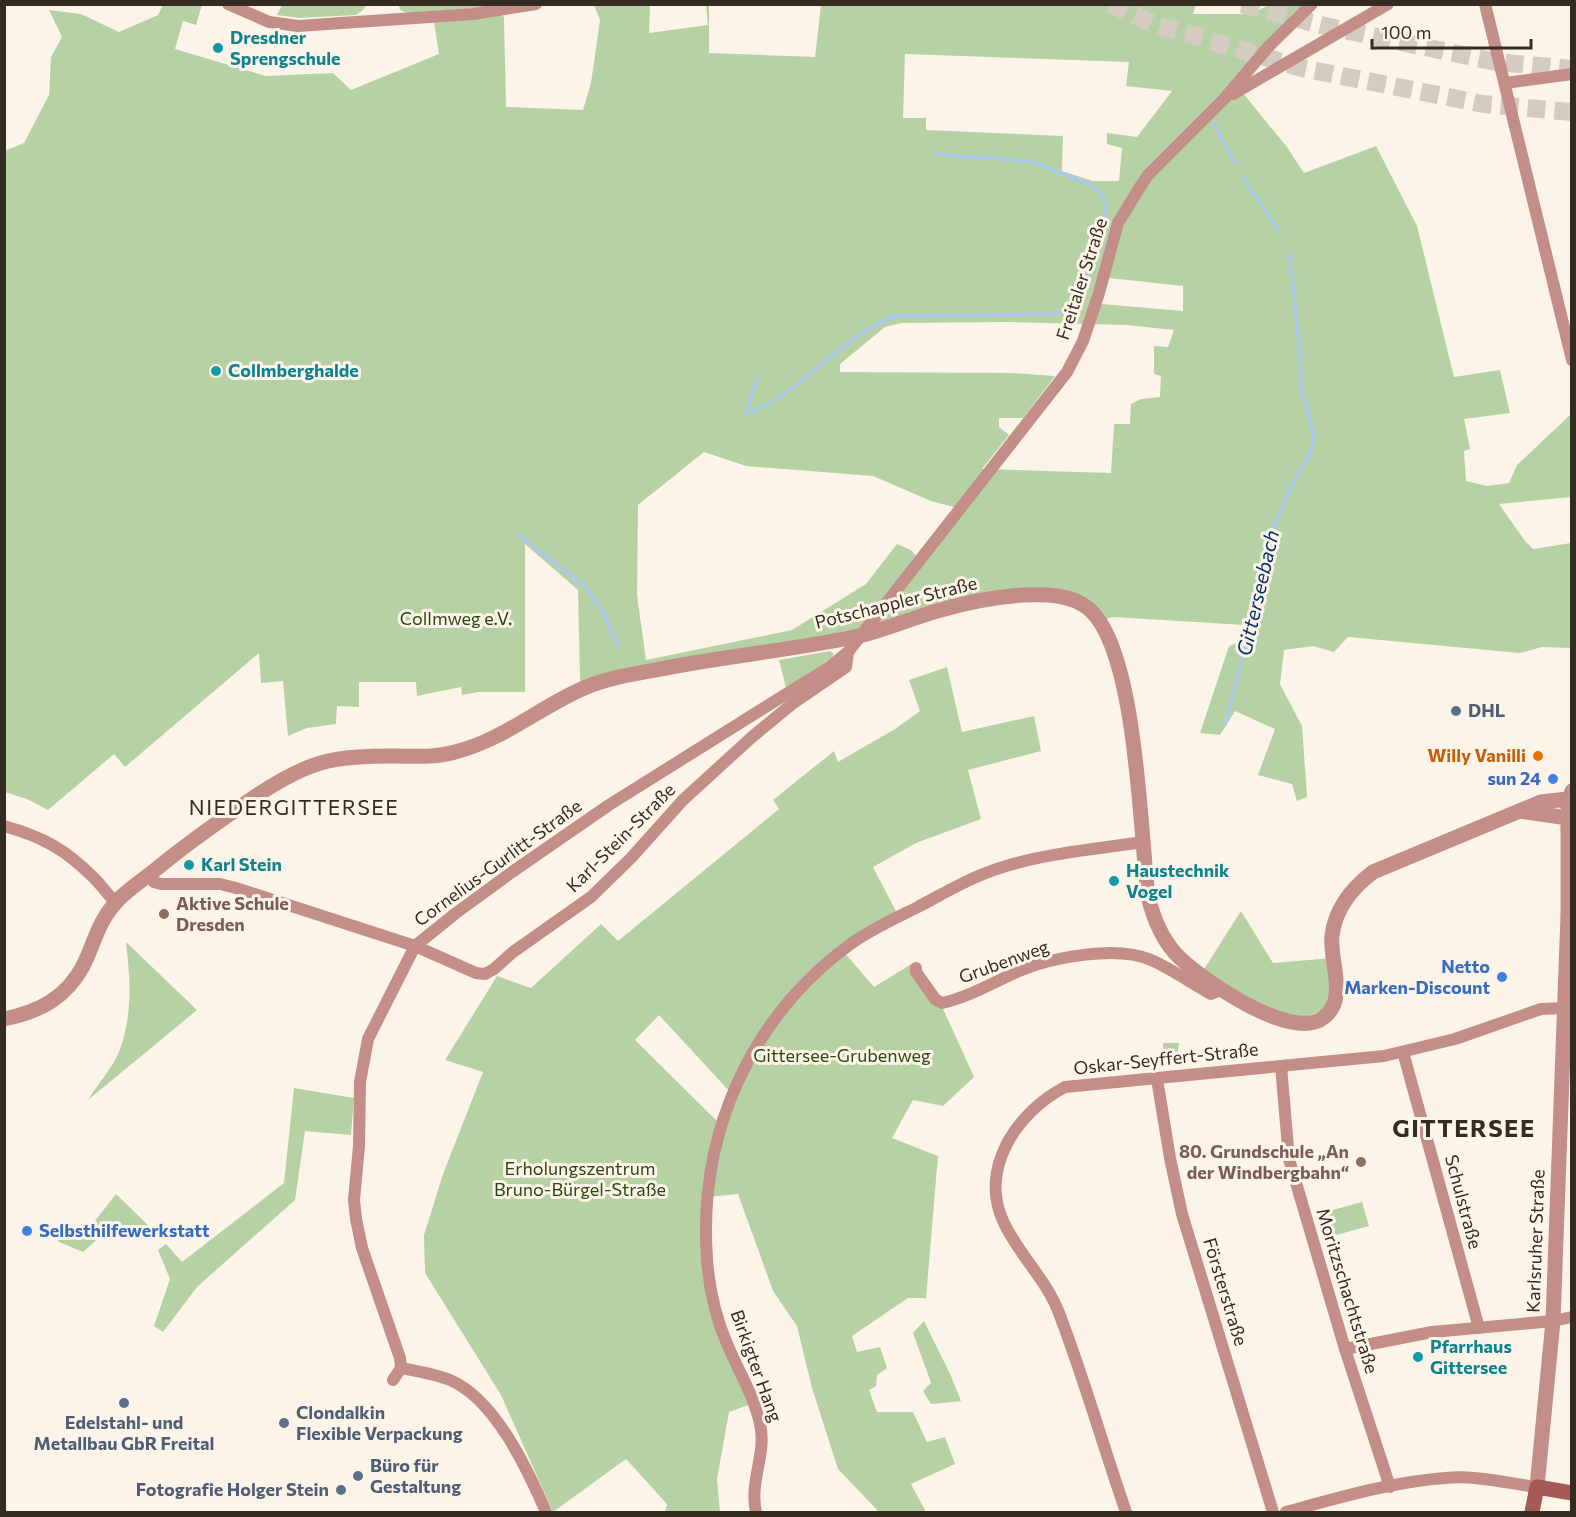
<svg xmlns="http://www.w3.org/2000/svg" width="1576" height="1517" font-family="Commissioner,sans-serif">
<rect width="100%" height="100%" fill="#fdf4e9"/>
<!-- green -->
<g fill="#b6d2a5" fill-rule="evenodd">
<path d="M 1196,4 L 1193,14 L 1242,14 L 1257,11 L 1269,5 L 1317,5 L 1238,87 L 1287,147 L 1304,173 L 1376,146 L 1417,226 L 1454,377 L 1500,370 L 1510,413 L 1464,419 L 1470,449 L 1464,451 L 1466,481 L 1487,486 L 1509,483 L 1517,465 L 1571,414 L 1571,497 L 1499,504 L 1525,541 L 1533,549 L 1571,543 L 1571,648 L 1542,647 L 1520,653 L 1348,637 L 1334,652 L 1313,646 L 1284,650 L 1280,684 L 1302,726 L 1307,797 L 1297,801 L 1292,784 L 1258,775 L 1275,729 L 1235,711 L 1220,735 L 1200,733 L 1229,646 L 1240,642 L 1244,625 L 1113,617 L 1099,621 L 1095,616 L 1040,595 L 585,688 L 580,680 L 578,590 L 525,544 L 525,692 L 478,692 L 462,695 L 461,687 L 417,696 L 416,682 L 359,682 L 359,707 L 337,706 L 336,724 L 307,728 L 288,736 L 283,681 L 261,683 L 259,653 L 125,767 L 114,754 L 48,810 L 27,799 L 5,792 L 4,151 L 24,143 L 49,95 L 51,57 L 62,37 L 49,10 L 81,14 L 119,32 L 158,15 L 163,5 L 202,5 L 196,25 L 183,21 L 175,49 L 266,76 L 333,73 L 351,90 L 439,54 L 434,22 L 501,14 L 504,17 L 506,107 L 583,110 L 591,83 L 600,20 L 594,5 L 650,5 L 649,33 L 708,25 L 706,5 L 709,5 L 709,53 L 815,57 L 821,5 ZM 905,54 L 1129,62 L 1126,86 L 1172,91 L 1137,137 L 1107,133 L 1107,144 L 1122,148 L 1119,181 L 1093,181 L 1062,171 L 1063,136 L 926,130 L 926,118 L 903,118 ZM 1109,278 L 1183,286 L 1183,311 L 1101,304 ZM 1005,322 L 1126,325 L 1174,330 L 1168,347 L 1154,346 L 1154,374 L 1161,376 L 1160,397 L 1141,399 L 1131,404 L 1130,424 L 1114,424 L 1111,473 L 982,469 L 1009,435 L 999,427 L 999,418 L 1023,418 L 1055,376 L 1012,373 L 840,372 L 840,364 L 885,327 L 901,323 ZM 704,452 L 746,466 L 873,476 L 931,501 L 961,509 L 919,559 L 911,550 L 897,544 L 866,584 L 792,630 L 646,660 L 637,595 L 638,505 Z"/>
<polygon points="282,5 282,4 366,5 363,10 356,15 299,18 277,15"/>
<polygon points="399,5 512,5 407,13 400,10"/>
<polygon points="830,651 834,654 832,658 786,688 779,660"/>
<path d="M 947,667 L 962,732 L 1034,716 L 1041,751 L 968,770 L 981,819 L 916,843 L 873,867 L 899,917 L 843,951 L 874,987 L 913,963 L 940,1002 L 974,1077 L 943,1106 L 913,1100 L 892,1138 L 938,1156 L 926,1298 L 908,1298 L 852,1336 L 857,1352 L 880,1347 L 887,1368 L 877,1375 L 876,1386 L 869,1390 L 877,1412 L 913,1412 L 927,1442 L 945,1437 L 955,1464 L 911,1484 L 926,1512 L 879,1512 L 838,1469 L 812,1388 L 797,1326 L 773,1291 L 738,1194 L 708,1197 L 714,1305 L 754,1403 L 729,1412 L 717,1479 L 720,1512 L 665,1512 L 667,1504 L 626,1459 L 553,1512 L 501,1395 L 425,1273 L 424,1235 L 443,1174 L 483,1072 L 445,1060 L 497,976 L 531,988 L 601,924 L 618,941 L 779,809 L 773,800 L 834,751 L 838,762 L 895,729 L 920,711 L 909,680 ZM 659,1015 L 732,1094 L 720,1124 L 635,1040 Z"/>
<polygon points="1241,911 1273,963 1332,958 1332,1008 1291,1021 1201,974"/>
<path d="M 126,942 L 197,1010 L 88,1100 C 97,1085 115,1065 120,1049 C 133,1014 130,977 126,942 Z"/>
<polygon points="1163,1043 1179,1043 1178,1053 1163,1053"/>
<polygon points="294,1088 354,1098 351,1135 305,1131 295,1200 197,1287 163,1332 154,1326 170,1279 158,1250 166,1244 182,1262 284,1183"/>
<polygon points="116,1194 155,1232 103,1234 83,1252 59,1242 53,1232 69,1228 84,1235"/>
<polygon points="1362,1202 1369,1226 1325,1238 1318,1214"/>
<polygon points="924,1321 951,1376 961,1401 931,1404 923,1391 931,1383 913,1333"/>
</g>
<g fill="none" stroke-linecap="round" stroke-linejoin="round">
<!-- stream -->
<g stroke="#abc8f4" stroke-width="3">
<polyline points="1213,123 1235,163"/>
<polyline points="1243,177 1278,230"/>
<path d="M 758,377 L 746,412 L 748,413 C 765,408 781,396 796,385 C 826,362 858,330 895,316 L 1052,314 C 1066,312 1073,311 1080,299 L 1105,216 L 1105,202 L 1100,192 L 1087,183 L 1030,161 L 934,154"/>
<polyline points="518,535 584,585 600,607 618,645"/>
<polyline points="1225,725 1254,615 1269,532 1275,525 1292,484 1310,454 1314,438 1310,418 1301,391 1301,369 1294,292 1289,254"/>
</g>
<!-- motorway-tunnel -->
<g stroke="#d5ccc1" stroke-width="18" stroke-dasharray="18 9" stroke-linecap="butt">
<polyline points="1110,4 1154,24 1302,68 1483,104 1572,112"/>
<polyline points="1242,4 1325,26 1496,62 1572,69"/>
</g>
<!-- minor -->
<g stroke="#c38e88" stroke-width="12">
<polyline points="228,4 269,22 298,26 473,14 536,4"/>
<polyline points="1485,4 1572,360"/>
<polyline points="1505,83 1572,74"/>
<polyline points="1233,94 1388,4"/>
<path d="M 4,826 C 43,837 65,849 94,878 C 102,886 108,895 116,903"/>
<polyline points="149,875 154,882 161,884 220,884 236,888 415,946 476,973 485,974 494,969 513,952 591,897 631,858 683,800 752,737 792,704 846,667 848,652"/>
<path d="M 916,968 L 916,972 L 935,999 L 942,1003 C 969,997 994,982 1019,971 C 1053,957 1117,945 1151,960 C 1172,969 1191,983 1211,994 L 1216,992 L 1219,987"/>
<polyline points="1403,1052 1479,1328"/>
<polyline points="1281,1066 1289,1159 1345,1349 1390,1487"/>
<polyline points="1157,1079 1170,1158 1182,1214 1273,1512"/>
<polyline points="1345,1349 1432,1332 1553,1321 1572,1317"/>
<path d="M 401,1368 C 417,1371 435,1374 450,1380 C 495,1399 528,1470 546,1512"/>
<polyline points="393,1380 401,1368 400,1358 362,1248 356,1219 354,1200 359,1146 360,1082 368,1039 415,946 456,913 512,872 609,805 831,666 848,652 1067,372 1083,341 1099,293 1118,223 1140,187 1148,175 1224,99 1269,46 1312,4"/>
<path d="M 756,1512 C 749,1482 767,1453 760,1424 C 754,1396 739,1372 728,1346 C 716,1319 709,1288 707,1259 C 698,1134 750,1017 852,943 C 872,929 896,918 918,907 C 946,892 973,876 1003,867 C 1048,853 1097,849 1143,842"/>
<path d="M 1126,1512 C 1103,1446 1084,1378 1059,1313 C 1046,1279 1019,1255 1004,1223 C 978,1169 1017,1112 1065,1087 L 1384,1056 L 1455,1039 L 1541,1009 L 1564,1008"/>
<path d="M 1286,1512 C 1337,1498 1391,1482 1445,1478 C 1475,1475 1507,1483 1537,1487"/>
</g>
<!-- tertiary -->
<g stroke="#c38e88" stroke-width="15">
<polyline points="1520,811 1568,818"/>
<path d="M 4,1019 C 39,1012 66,998 83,966 C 96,940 97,922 119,899 C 131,887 147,877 160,866 C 192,840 225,817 259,794 C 311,760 333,756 395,756 C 415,756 435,758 455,752 C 503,740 540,707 584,688 C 610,677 638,673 666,668 C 728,656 791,650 854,637 C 883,631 911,618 941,610 C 968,602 995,597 1023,595 C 1045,594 1071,594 1089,609 C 1137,650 1140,832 1148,896 C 1153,917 1161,937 1175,953 C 1198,978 1291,1042 1323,1018 C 1349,1000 1329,961 1332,936 C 1335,909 1352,888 1373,872 L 1541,802 L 1568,799"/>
<polyline points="1537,1487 1553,1321 1568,915 1568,803 1572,791"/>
</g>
<!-- secondary -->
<polyline stroke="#a65a55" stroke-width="15" points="1532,1512 1537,1487 1572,1493"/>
</g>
<!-- markers -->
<g fill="#0f9aa8" stroke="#fdf4e9" stroke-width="2">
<circle cx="218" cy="48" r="6"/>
<circle cx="216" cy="371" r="6"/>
<circle cx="189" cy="865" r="6"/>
<circle cx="1114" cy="881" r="6"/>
<circle cx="1418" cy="1357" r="6"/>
</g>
<g fill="#5c6f8a" stroke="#fdf4e9" stroke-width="2">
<circle cx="1456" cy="711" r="6"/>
<circle cx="124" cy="1403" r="6"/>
<circle cx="284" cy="1423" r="6"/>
<circle cx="358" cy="1476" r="6"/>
<circle cx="341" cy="1490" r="6"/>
</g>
<circle fill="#e8710a" stroke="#fdf4e9" stroke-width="2" cx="1538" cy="756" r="6"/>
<g fill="#3f7fe0" stroke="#fdf4e9" stroke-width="2">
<circle cx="1553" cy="779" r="6"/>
<circle cx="1502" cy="977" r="6"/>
<circle cx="27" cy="1231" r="6"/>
</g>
<g fill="#8d6e63" stroke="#fdf4e9" stroke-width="2">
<circle cx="164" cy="914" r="6"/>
<circle cx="1361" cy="1162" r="6"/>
</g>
<g text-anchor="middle" stroke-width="6" stroke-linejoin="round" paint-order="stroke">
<!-- culture labels -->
<g font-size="18" font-weight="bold" fill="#0d838f" stroke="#fdf4e9" text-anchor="start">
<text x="230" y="44">Dresdner<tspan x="230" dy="21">Sprengschule</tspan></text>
<text x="228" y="377">Collmberghalde</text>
<text x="201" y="871">Karl Stein</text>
<text x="1126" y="877">Haustechnik<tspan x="1126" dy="21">Vogel</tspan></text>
<text x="1430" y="1353">Pfarrhaus<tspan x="1430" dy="21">Gittersee</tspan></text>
</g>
<!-- street labels -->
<g font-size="18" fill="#342b21" stroke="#fdf4e9">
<text transform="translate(1082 279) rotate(-72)" y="6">Freitaler Straße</text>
<text transform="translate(896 603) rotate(-14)" y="6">Potschappler Straße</text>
<text transform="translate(621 838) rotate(-45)" y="6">Karl-Stein-Straße</text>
<text transform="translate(498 863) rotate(-36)" y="6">Cornelius-Gurlitt-Straße</text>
<text transform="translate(1004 962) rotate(-20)" y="6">Grubenweg</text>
<text transform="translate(1166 1059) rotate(-6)" y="6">Oskar-Seyffert-Straße</text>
<text transform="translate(1463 1202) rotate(75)" y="6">Schulstraße</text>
<text transform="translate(1536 1241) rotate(-88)" y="6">Karlsruher Straße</text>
<text transform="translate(1347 1291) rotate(73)" y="6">Moritzschachtstraße</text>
<text transform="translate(1225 1292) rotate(73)" y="6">Försterstraße</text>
<text transform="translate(756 1366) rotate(70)" y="6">Birkigter Hang</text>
</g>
<!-- park labels -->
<g font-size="18" fill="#28490d" stroke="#fdf4e9">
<text x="456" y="625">Collmweg e.V.</text>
<text x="842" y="1062">Gittersee-Grubenweg</text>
<text x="580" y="1175">Erholungszentrum<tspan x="580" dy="21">Bruno-Bürgel-Straße</tspan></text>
</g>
<!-- service labels -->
<g font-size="18" font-weight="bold" fill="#4e5e75" stroke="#fdf4e9" text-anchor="start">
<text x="1468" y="717">DHL</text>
<text x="296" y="1419">Clondalkin<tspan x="296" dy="21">Flexible Verpackung</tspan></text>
<text x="124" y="1429" text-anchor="middle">Edelstahl- und<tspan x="124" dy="21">Metallbau GbR Freital</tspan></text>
<text x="370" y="1472">Büro für<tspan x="370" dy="21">Gestaltung</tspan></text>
<text x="329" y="1496" text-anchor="end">Fotografie Holger Stein</text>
</g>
<!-- food labels -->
<g font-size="18" font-weight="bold" fill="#c56008" stroke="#fdf4e9" text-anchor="end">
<text x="1526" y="762">Willy Vanilli</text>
</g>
<!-- shop labels -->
<g font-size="18" font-weight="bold" fill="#366cbe" stroke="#fdf4e9" text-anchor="end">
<text x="1541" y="785">sun 24</text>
<text x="1490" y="973">Netto<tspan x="1490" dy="21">Marken-Discount</tspan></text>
<text x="39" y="1237" text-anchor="start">Selbsthilfewerkstatt</text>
</g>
<!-- education labels -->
<g font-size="18" font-weight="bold" fill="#785e54" stroke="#fdf4e9" text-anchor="start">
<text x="176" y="910">Aktive Schule<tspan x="176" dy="21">Dresden</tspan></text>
<text x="1349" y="1158" text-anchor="end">80. Grundschule „An<tspan x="1349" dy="21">der Windbergbahn“</tspan></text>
</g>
<!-- water labels -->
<g font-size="20" font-style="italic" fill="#02306d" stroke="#fdf4e9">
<text transform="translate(1258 593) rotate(-77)" y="7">Gitterseebach</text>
</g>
<!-- quarter labels -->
<g font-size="21" letter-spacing="1.5" fill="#342b21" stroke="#fdf4e9">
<text x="294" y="815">NIEDERGITTERSEE</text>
</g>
<!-- district labels -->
<g font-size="24" font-weight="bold" letter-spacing="1.5" fill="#342b21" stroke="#fdf4e9">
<text x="1464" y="1137">GITTERSEE</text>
</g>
</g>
<!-- border -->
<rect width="1576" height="1517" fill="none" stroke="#342b21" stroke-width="12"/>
<!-- scale -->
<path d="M1372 39v9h159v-9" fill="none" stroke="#342b21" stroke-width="3"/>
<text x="1381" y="39" font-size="18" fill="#342b21" stroke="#fdf4e9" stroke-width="4.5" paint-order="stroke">100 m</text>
</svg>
